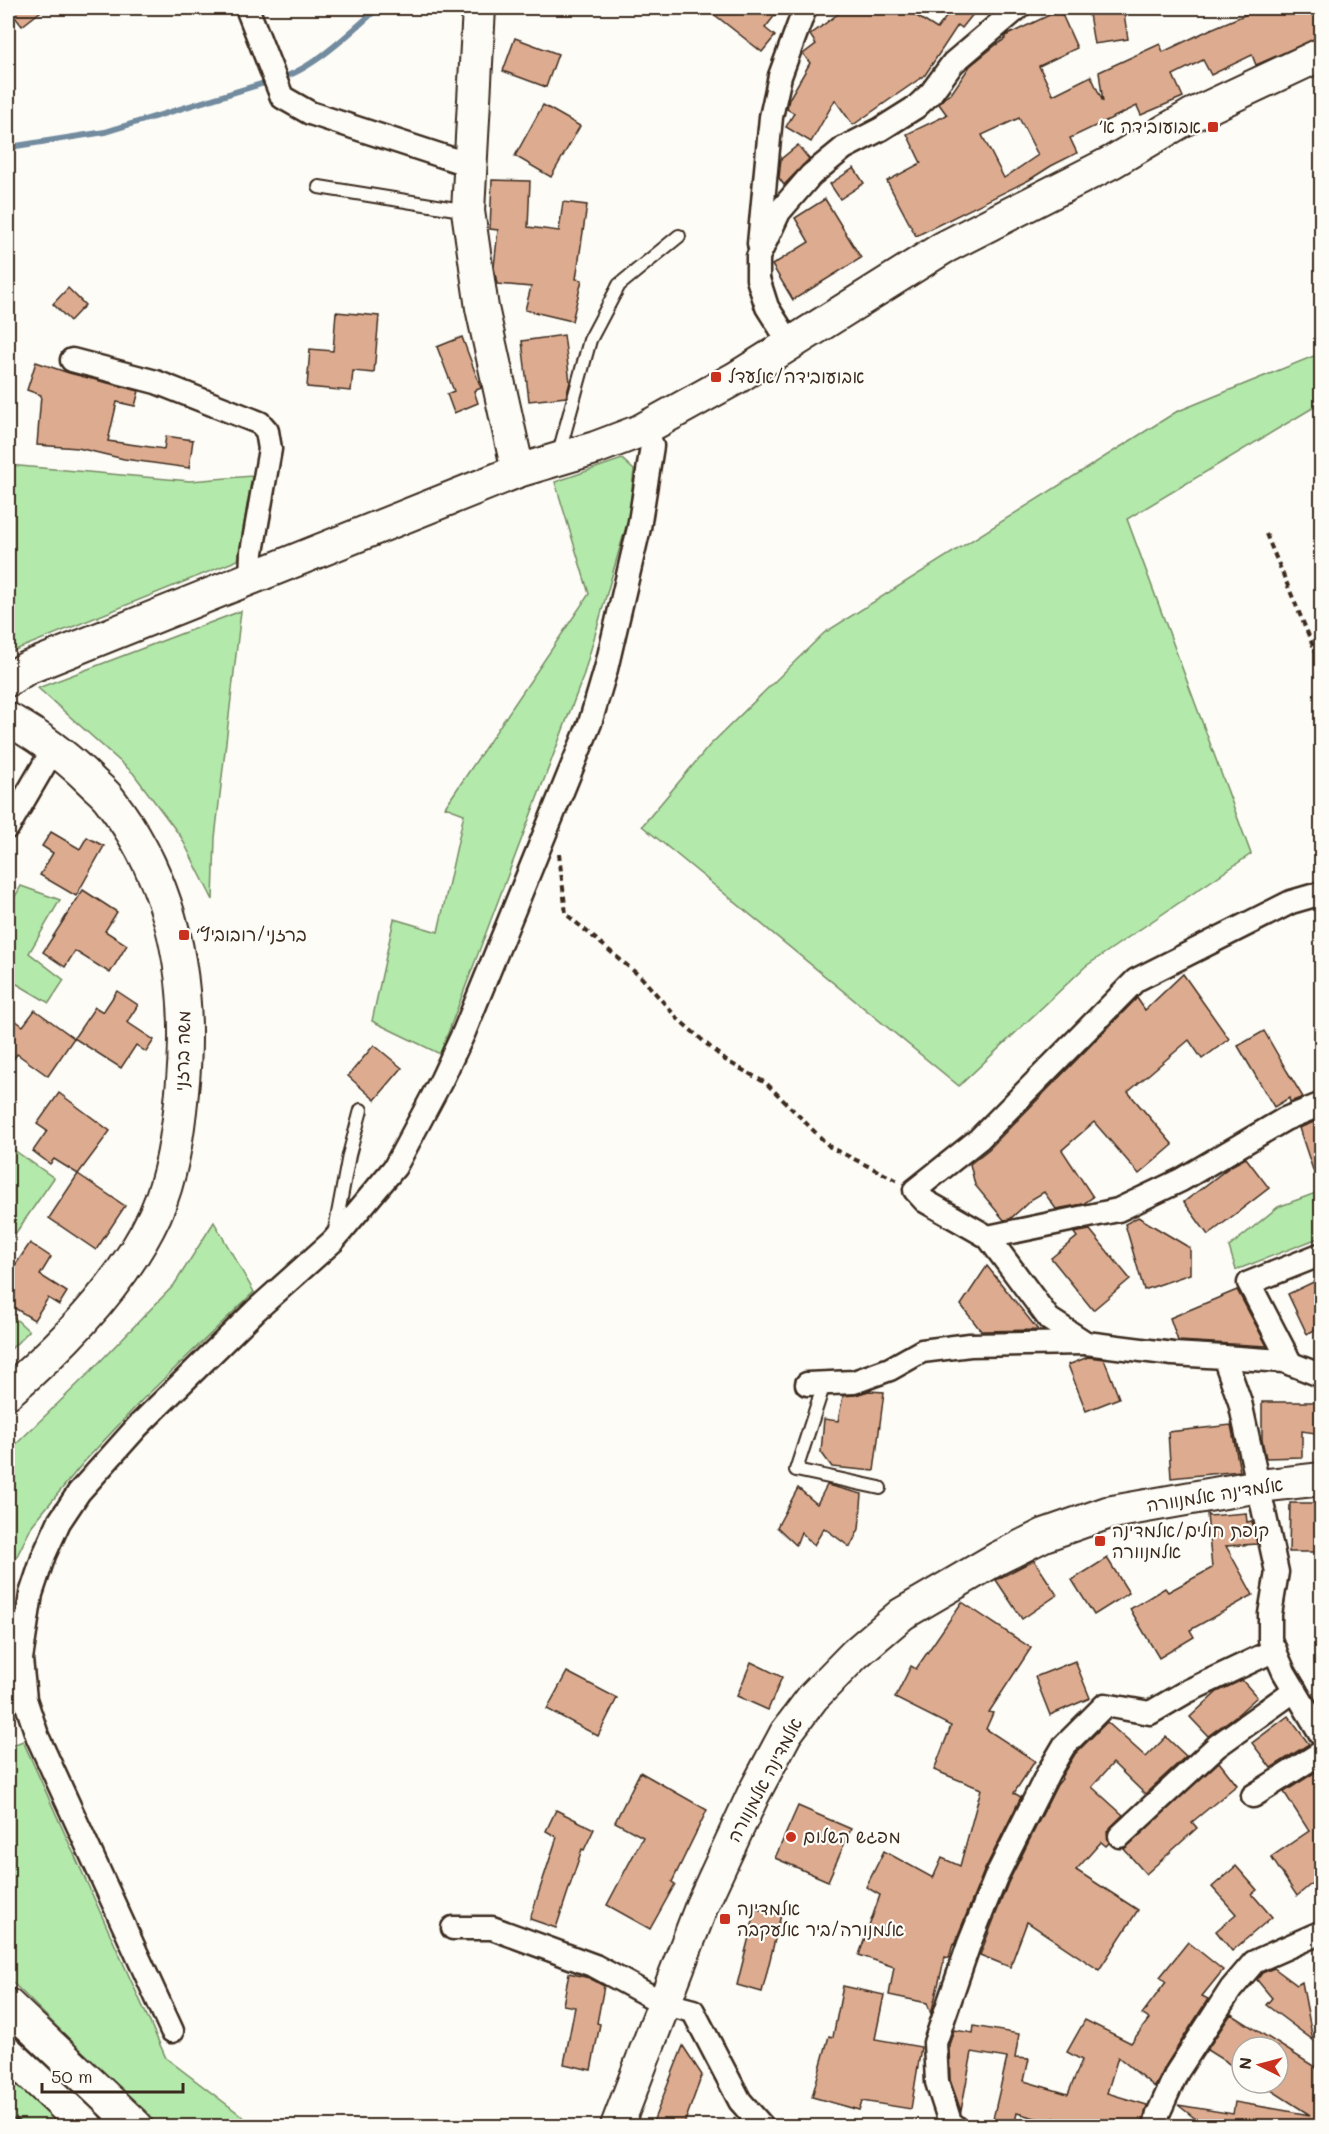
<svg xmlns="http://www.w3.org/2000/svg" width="1329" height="2134" font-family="Mali,'Playpen Sans Hebrew',sans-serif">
<rect width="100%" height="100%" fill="#fdfcf7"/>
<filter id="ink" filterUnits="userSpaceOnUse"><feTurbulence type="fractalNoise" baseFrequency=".0167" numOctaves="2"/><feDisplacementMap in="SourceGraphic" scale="12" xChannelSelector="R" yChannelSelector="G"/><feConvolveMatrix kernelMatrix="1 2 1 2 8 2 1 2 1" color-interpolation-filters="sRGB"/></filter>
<g filter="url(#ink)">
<!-- green -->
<g fill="#b3e9ab" stroke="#778a64" stroke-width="1.5">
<polygon points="1321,353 1321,403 1127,519 1251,854 1086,966 959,1086 642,826 709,746 824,633 1176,412"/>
<polygon points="622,459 634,470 629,516 583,677 440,1054 372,1021 394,919 438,932 464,814 445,807 589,594 555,482"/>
<polygon points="8,465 190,481 252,476 238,560 8,653"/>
<polygon points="241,611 215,838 213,900 181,837 133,773 38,688"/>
<polygon points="21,886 60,900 29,953 64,980 49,1003 17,984 8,990 8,909"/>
<polygon points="14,1150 54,1178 8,1244 8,1159"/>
<polygon points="1321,1191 1321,1237 1236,1270 1229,1247 1278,1207"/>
<polygon points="214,1222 254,1292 142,1400 83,1463 33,1524 8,1574 8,1452 86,1376 174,1285"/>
<polygon points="8,1312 29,1331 8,1352"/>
<polygon points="23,1741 166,2058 255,2126 157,2126 8,1978 8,1747"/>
<polygon points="8,2064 71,2126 8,2126"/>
</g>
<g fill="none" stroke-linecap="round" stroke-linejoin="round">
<!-- stream -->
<g stroke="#728b9e" stroke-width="6">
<path d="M 281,78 C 314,68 352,31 378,8"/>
<polyline points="8,154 16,146 105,132 271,81"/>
</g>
</g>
<!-- building -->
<g fill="#ddac90" stroke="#3b2a1e" stroke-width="1.5" fill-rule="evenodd">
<polygon points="8,8 45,8 22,26"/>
<polygon points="706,8 768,8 776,14 765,28 775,36 762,52"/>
<polygon points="846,8 904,8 937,29 953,8 978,8 962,28 958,25 925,75 853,125 835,100 811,142 786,127 794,113 787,109 789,99 810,63 803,54 816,44 810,35"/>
<polygon points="1088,8 1123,8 1128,39 1094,44"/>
<path d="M 1261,8 L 1311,8 L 1322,30 L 1322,36 L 1256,65 L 1252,55 L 1211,75 L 1203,60 L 1173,75 L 1183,97 L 1141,115 L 1137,106 L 1070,138 L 1077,153 L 1051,166 L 1029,180 L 916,236 L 887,181 L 921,163 L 907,134 L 947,115 L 939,104 L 945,97 L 951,94 L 970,66 L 997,44 L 1005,39 L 1005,36 L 1060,10 L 1077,48 L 1039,66 L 1053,95 L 1091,76 L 1103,102 L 1099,72 L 1160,44 L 1163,52 L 1211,29 ZM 1019,118 L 1038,155 L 1004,178 L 982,135 Z"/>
<polygon points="515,38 558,54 546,87 503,71"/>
<polygon points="543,105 580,126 551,177 515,156"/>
<polygon points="798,145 809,159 784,185 779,178 781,159"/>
<polygon points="854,168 864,183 840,199 830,184"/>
<polygon points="492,180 530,181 528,227 559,231 563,202 587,205 576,279 582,280 572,321 525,310 531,287 497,284 494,267 498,230 490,229"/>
<polygon points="825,199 861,258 793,300 772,265 809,242 795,218"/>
<polygon points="68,288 85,305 70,321 53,304"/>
<polygon points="336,312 379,316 374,373 353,371 351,391 307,387 310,349 333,351"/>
<polygon points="564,335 570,382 566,397 529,401 522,341"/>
<polygon points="462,337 481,388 474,391 478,403 454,413 447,394 454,391 437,347"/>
<polygon points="36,362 69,373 139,391 135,406 117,402 108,441 164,449 166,436 193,440 189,468 124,459 78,448 37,445 41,395 27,390"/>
<polygon points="51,832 80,849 87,837 104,846 76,896 40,875 53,853 42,846"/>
<polygon points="83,890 117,912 105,931 127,945 110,973 75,951 65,967 43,952"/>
<polygon points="1183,974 1229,1039 1202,1059 1189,1040 1128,1092 1173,1145 1139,1174 1094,1122 1062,1150 1093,1197 1083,1204 1056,1209 1044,1192 1032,1199 1010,1219 1004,1220 975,1185 970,1164 989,1149 1137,998 1145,1010"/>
<polygon points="117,991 138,1005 127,1022 154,1040 146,1052 136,1045 121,1068 74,1038 95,1007 103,1012"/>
<polygon points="35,1010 74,1038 48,1076 17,1054 8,1067 8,1015 23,1026"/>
<polygon points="1264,1031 1287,1071 1303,1097 1290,1102 1289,1098 1274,1107 1238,1046"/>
<polygon points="374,1045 402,1068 375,1100 348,1076"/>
<polygon points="59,1093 110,1131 78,1174 54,1159 50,1164 33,1151 47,1131 37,1124"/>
<polygon points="1322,1119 1322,1187 1319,1188 1299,1128"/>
<polygon points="1246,1158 1269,1188 1208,1235 1184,1202 1231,1166"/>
<polygon points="78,1174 125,1206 96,1250 49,1218"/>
<polygon points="1138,1217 1190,1248 1190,1274 1144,1290 1125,1224"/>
<polygon points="1090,1230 1130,1279 1093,1310 1051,1258 1077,1237 1074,1233"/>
<polygon points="30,1243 51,1257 40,1275 67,1292 59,1305 48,1298 34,1320 8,1304 8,1259 16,1264"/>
<polygon points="987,1266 1038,1330 981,1331 961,1305"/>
<polygon points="1322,1278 1322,1326 1307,1334 1288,1294"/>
<polygon points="1237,1290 1267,1346 1178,1341 1170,1318"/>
<polygon points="1088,1357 1104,1359 1119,1398 1086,1411 1068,1365"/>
<polygon points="869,1391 884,1392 874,1471 832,1467 821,1452 824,1419 838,1421 843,1396 855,1395"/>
<polygon points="1262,1402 1322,1402 1322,1434 1302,1431 1302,1457 1266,1458 1262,1440"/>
<polygon points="1231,1425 1240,1471 1171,1478 1168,1432"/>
<polygon points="827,1485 862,1494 859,1529 850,1547 824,1528 814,1545 801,1532 796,1545 777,1527 798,1488 817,1504"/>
<polygon points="1290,1503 1322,1503 1322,1552 1289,1552"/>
<polygon points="1246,1513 1247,1522 1252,1521 1257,1544 1226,1546 1253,1595 1190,1630 1194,1637 1159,1658 1130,1609 1165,1588 1168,1592 1212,1568 1207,1514 1209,1516"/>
<polygon points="1107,1558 1129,1593 1094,1615 1072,1580"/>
<polygon points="1034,1560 1057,1595 1022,1619 996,1580"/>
<polygon points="962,1602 1031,1648 989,1712 993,1713 986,1729 1035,1761 1014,1793 1021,1797 984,1871 954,1945 953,1944 949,1958 945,1957 931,2014 927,2003 889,1995 894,1967 859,1955 880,1895 866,1887 884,1851 933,1878 942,1858 960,1866 981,1789 934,1770 951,1726 895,1698 911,1666 916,1669"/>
<polygon points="1075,1661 1090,1698 1050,1715 1035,1677"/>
<polygon points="751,1662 782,1677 768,1710 737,1696"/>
<polygon points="567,1672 617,1698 598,1736 547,1709"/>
<polygon points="1242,1680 1257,1697 1238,1714 1208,1736 1190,1717 1217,1692"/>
<polygon points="1288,1716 1309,1744 1271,1768 1252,1743"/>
<polygon points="1107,1722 1146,1757 1166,1737 1186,1756 1145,1794 1113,1763 1092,1787 1123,1815 1107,1831 1109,1843 1106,1846 1101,1842 1076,1870 1138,1910 1099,1970 1027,1922 1010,1967 980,1955 1008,1883 1057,1785 1062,1779 1061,1777 1075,1754"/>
<polygon points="1219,1762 1237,1785 1192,1822 1197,1828 1146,1874 1124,1849"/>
<polygon points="1322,1768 1322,1875 1297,1896 1271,1857 1309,1831 1284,1792"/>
<polygon points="640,1772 707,1810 672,1882 675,1884 650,1929 607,1905 643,1837 615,1822"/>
<polygon points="798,1806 851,1829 828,1881 775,1858"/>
<polygon points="556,1810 594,1829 584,1850 582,1849 556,1928 530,1919 557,1837 546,1831"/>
<polygon points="1236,1866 1257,1890 1252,1894 1272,1917 1232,1951 1216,1931 1236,1914 1212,1887"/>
<polygon points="756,1909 781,1915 762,1992 737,1985"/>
<polygon points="1188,1942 1223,1970 1202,1996 1208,1999 1166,2065 1155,2087 1118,2057 1107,2093 1147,2105 1142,2127 1083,2127 1054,2118 1053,2123 1017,2113 1015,2122 993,2119 1007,2058 972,2052 961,2111 950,2080 949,2045 954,2030 973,2033 974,2026 1019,2034 1015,2058 1029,2059 1024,2081 1068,2094 1082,2060 1067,2052 1085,2020 1131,2043 1149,2019 1142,2014 1166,1982 1160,1977"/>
<polygon points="1274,1968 1297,1985 1302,1982 1313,2040 1266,2005 1272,1998 1257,1980 1262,1973"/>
<polygon points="569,1973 589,1978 604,1986 597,2023 600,2024 591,2070 564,2064 575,2007 563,2005"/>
<polygon points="843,1986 884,1995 875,2039 921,2047 911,2109 862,2101 859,2110 812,2097 829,2036 833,2037"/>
<polygon points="1231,2014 1318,2069 1319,2095 1322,2096 1322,2127 1206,2127 1178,2105 1233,2114 1235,2102 1310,2115 1260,2083 1278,2083 1278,2047 1242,2047 1242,2072 1207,2050"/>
<polygon points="683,2046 702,2075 683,2127 651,2127"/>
</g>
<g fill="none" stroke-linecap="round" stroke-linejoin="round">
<defs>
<g id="lane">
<polyline points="319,187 468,211"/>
<polyline points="558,456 590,340 619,285 679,236"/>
<polyline points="334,1235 349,1155 361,1110"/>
<polyline points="824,1384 796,1470 880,1488"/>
</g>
<g id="street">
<polyline points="247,8 282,97 310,113 470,165"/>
<polyline points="759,244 771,117 780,76 805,8"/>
<polyline points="791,345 767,307 758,279 758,257 779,212 811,175 844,148 881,129 916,107 931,93 953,63 1018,8"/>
<polyline points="72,360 156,382 260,423 267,431 270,449 252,552 251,580"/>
<polyline points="8,827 54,748"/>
<polyline points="1322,893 1291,902 1136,980 979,1139 915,1190 925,1201 988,1237 1118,1210 1181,1180 1285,1119 1322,1104"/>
<polyline points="988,1237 1049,1319 1086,1343 1173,1354 1224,1357 1240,1402 1277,1572 1270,1614 1270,1640 1284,1672 1322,1736"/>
<polyline points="1224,1357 1284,1361 1322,1376"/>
<polyline points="1291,1364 1249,1283 1322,1254"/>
<polyline points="807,1384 854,1382 890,1369 922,1351 970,1345 1086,1343"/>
<polyline points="1253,1796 1322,1752"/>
<polyline points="1120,1836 1217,1746 1295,1690"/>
<polyline points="453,1928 492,1928 595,1966 663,2003 693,2011 740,2101 762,2126"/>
<polyline points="172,2031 38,1738 25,1699 21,1659 31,1594 44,1555 59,1522 79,1492 138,1426 256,1310 333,1241 395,1167 442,1079 464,1032 590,723 606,669 639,528 652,446 646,427"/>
<polyline points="955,2126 950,2122 937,2082 935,2043 969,1944 996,1877 1048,1773 1064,1746 1105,1705 1150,1713 1186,1692 1275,1650"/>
<polyline points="1155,2126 1158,2114 1177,2072 1231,1989 1254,1962 1322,1932"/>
</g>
<g id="secondary">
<polyline points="479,8 468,211 482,308 518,471"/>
<polyline points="8,680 27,668 518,471 595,448 640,431 736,378 943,248 1112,162 1192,115 1322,54"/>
<path d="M 8,719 C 38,736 66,756 91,781 C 97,787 105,793 110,800 C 176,886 193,986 182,1092 C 178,1133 172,1177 155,1215 C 124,1282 63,1345 8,1392"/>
<polyline points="8,2005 136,2126"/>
<polyline points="8,2053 86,2126"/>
<polyline points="617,2126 702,1905 753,1795 786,1733 813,1697 855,1654 902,1614 998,1558 1044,1535 1107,1513 1259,1486 1322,1479"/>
</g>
</defs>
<!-- lane casing -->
<use href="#lane" stroke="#3b2a1e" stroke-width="16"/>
<!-- street casing -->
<use href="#street" stroke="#3b2a1e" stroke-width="27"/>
<!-- secondary casing -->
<use href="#secondary" stroke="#3b2a1e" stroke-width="36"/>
<!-- path -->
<g stroke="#3b2a1e" stroke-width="4" stroke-dasharray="6 4.5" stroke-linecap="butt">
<polyline points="1266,534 1322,667"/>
<polyline points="559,854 566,914 642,978 677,1018 725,1060 766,1083 830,1147 898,1181"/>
<polyline points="8,2110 21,2126"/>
</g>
<!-- lane -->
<use href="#lane" stroke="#fdfcf7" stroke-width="12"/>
<!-- street -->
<use href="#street" stroke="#fdfcf7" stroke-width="22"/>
<!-- secondary -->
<use href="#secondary" stroke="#fdfcf7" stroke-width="32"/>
</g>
</g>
<!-- markers -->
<g fill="#c8321e" stroke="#fdfcf7" stroke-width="2">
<rect x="1207" y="121" width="12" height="12" rx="3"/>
<rect x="710" y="371" width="12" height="12" rx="3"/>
<rect x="178" y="929" width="12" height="12" rx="3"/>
<rect x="1094" y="1535" width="12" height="12" rx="3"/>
<circle cx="791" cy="1837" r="6"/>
<rect x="719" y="1913" width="12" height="12" rx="3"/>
</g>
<g text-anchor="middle" stroke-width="4.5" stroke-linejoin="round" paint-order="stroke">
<!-- poi labels -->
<g font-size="18" fill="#3b2a1e" stroke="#fdfcf7" text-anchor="start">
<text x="1201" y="133" text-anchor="end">אבועובידה א׳</text>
<text x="728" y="383">אבועובידה/אלעדל</text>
<text x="196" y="941">ברזני/רובוביץ׳</text>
<text x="1112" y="1537">קופת חולים/אלמדינה<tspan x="1112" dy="21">אלמנוורה</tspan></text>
<text x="803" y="1843">מפגש השלום</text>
<text x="737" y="1915">אלמדינה<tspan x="737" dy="21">אלמנורה/ביר אלעקבה</tspan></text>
</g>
<!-- street labels -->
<g font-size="18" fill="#3b2a1e" stroke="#fdfcf7">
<text transform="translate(183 1051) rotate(-88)" y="6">משה ברזני</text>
<text transform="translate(1215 1495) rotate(-9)" y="6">אלמדינה אלמנוורה</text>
<text transform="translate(765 1780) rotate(-62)" y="6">אלמדינה אלמנוורה</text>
</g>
</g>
<!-- margin -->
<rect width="1329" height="2134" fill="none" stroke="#fdfcf7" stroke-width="30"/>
<rect x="15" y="15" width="1299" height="2104" fill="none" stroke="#3b2a1e" stroke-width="2" filter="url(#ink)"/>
<!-- north arrow -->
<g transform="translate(1260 2065) rotate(276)"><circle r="28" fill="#fdfcf7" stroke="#afa8a0" stroke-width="1.5"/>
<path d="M0-4.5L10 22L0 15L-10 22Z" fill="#c8321e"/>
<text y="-9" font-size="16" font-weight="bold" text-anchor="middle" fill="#3b2a1e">N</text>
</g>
<!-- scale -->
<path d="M42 2083v9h141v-9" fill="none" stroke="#3b2a1e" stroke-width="3"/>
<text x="51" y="2083" font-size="18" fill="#3b2a1e" stroke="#fdfcf7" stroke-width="4.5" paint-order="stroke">50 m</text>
</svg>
